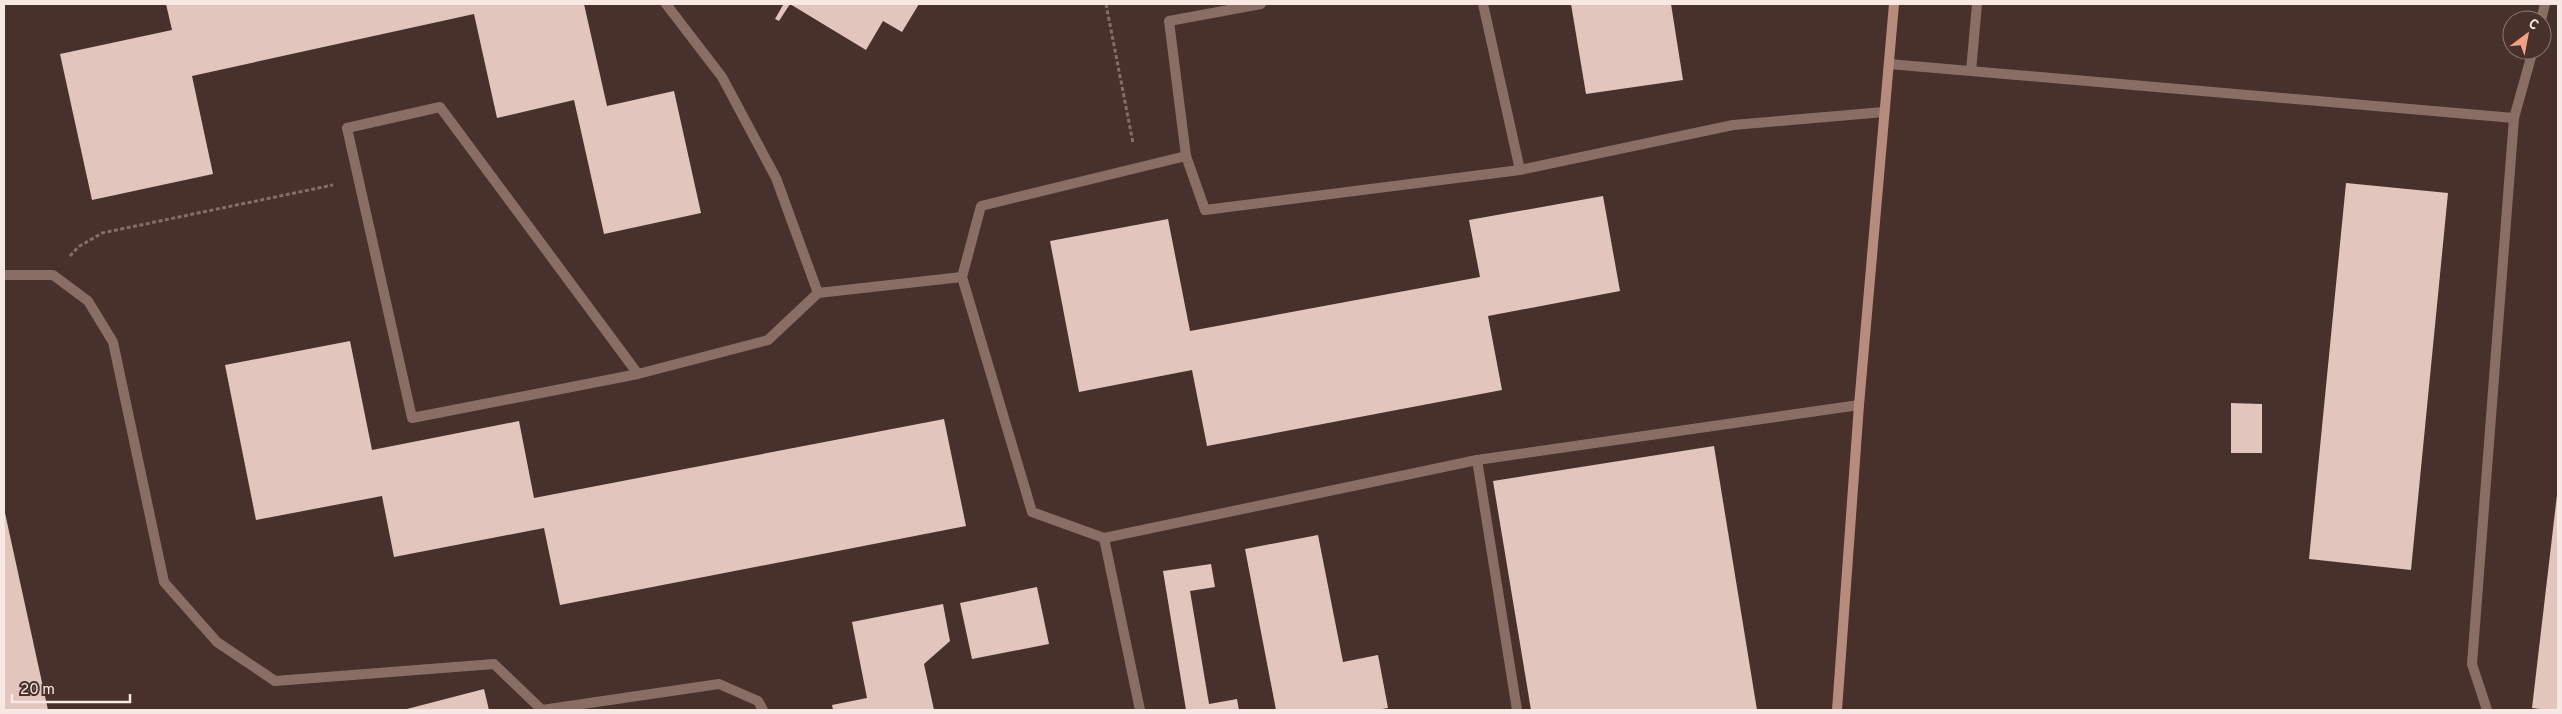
<svg xmlns="http://www.w3.org/2000/svg" width="2562" height="714" font-family="Overpass,sans-serif">
<rect width="100%" height="100%" fill="#47312a"/>
<!-- building -->
<g fill="#e2c6bd">
<polygon points="166,4 584,4 607,106 674,91 701,213 604,234 574,100 497,118 474,14 192,76 213,174 92,200 60,54 172,30"/>
<polygon points="780,4 919,4 902,32 883,21 866,50 790,4 779,21 775,19 783,5"/>
<polygon points="1571,4 1671,4 1683,80 1586,94"/>
<polygon points="2346,183 2448,193 2411,570 2309,559"/>
<polygon points="1603,196 1620,291 1488,316 1502,390 1207,446 1192,370 1079,392 1050,241 1168,219 1190,331 1480,277 1469,220"/>
<polygon points="350,341 372,450 519,421 534,498 944,419 966,526 560,605 544,528 394,557 382,496 256,520 225,365"/>
<polygon points="2231,403 2262,404 2262,453 2231,453"/>
<polygon points="1714,446 1757,710 1531,710 1493,481"/>
<polygon points="2557,495 2558,710 2548,710 2532,708"/>
<polygon points="4,513 5,513 48,710 4,710"/>
<polygon points="1318,535 1343,662 1378,655 1388,708 1376,710 1276,710 1245,549"/>
<polygon points="1211,564 1215,587 1190,591 1209,704 1237,699 1239,710 1186,710 1163,571"/>
<polygon points="1037,587 1049,644 972,659 960,603"/>
<polygon points="943,604 950,641 924,664 934,710 833,710 832,705 867,698 852,622"/>
<polygon points="484,689 489,710 403,710"/>
</g>
<g fill="none" stroke-linecap="round" stroke-linejoin="round">
<!-- path -->
<g stroke="#836f69" stroke-width="3" stroke-dasharray="4 2.5" stroke-linecap="butt">
<polyline points="1106,4 1133,143"/>
<polyline points="70,256 78,247 102,233 333,185"/>
</g>
<!-- lane -->
<g stroke="#896e65" stroke-width="10">
<polyline points="666,4 722,77 776,178 818,293"/>
<polyline points="1261,4 1169,21 1186,156 1205,210 1520,170 1483,4"/>
<polyline points="2541,20 2545,4"/>
<polyline points="1889,64 2514,118"/>
<polyline points="1971,71 1977,4"/>
<polyline points="1186,156 981,206 962,277 1032,512 1104,538 1477,460 1859,405"/>
<polyline points="1520,170 1733,125 1884,112"/>
<polyline points="4,275 53,275 88,301 113,342 164,582 217,642 275,681 494,664 542,710"/>
<polyline points="638,374 440,107 347,128 412,418 638,374 768,340 818,293 962,277"/>
<polyline points="1477,460 1517,710"/>
<polyline points="1104,538 1140,710"/>
<polyline points="542,710 719,684 758,701 763,710"/>
<polyline points="2487,710 2472,664 2514,118 2533,50"/>
</g>
<!-- secondary -->
<polyline stroke="#b78c7e" stroke-width="10" points="1837,710 1859,405 1894,4"/>
</g>
<!-- border -->
<rect width="2562" height="714" fill="none" stroke="#f7e8e4" stroke-width="10"/>
<!-- north arrow -->
<g transform="translate(2527 35) rotate(32)"><circle r="24" fill="#47312a" stroke="#8d7a74"/>
<path d="M0-4L9 19L0 12L-9 19Z" fill="#f39f84"/>
<text y="-8" font-size="14" font-weight="bold" text-anchor="middle" fill="#f7e8e4">С</text>
</g>
<!-- scale -->
<path d="M12 694v8h118v-8" fill="none" stroke="#f7e8e4" stroke-width="2.5"/>
<text x="20" y="694" font-size="15" fill="#f7e8e4" stroke="#47312a" stroke-width="4" paint-order="stroke">20 m</text>
</svg>
